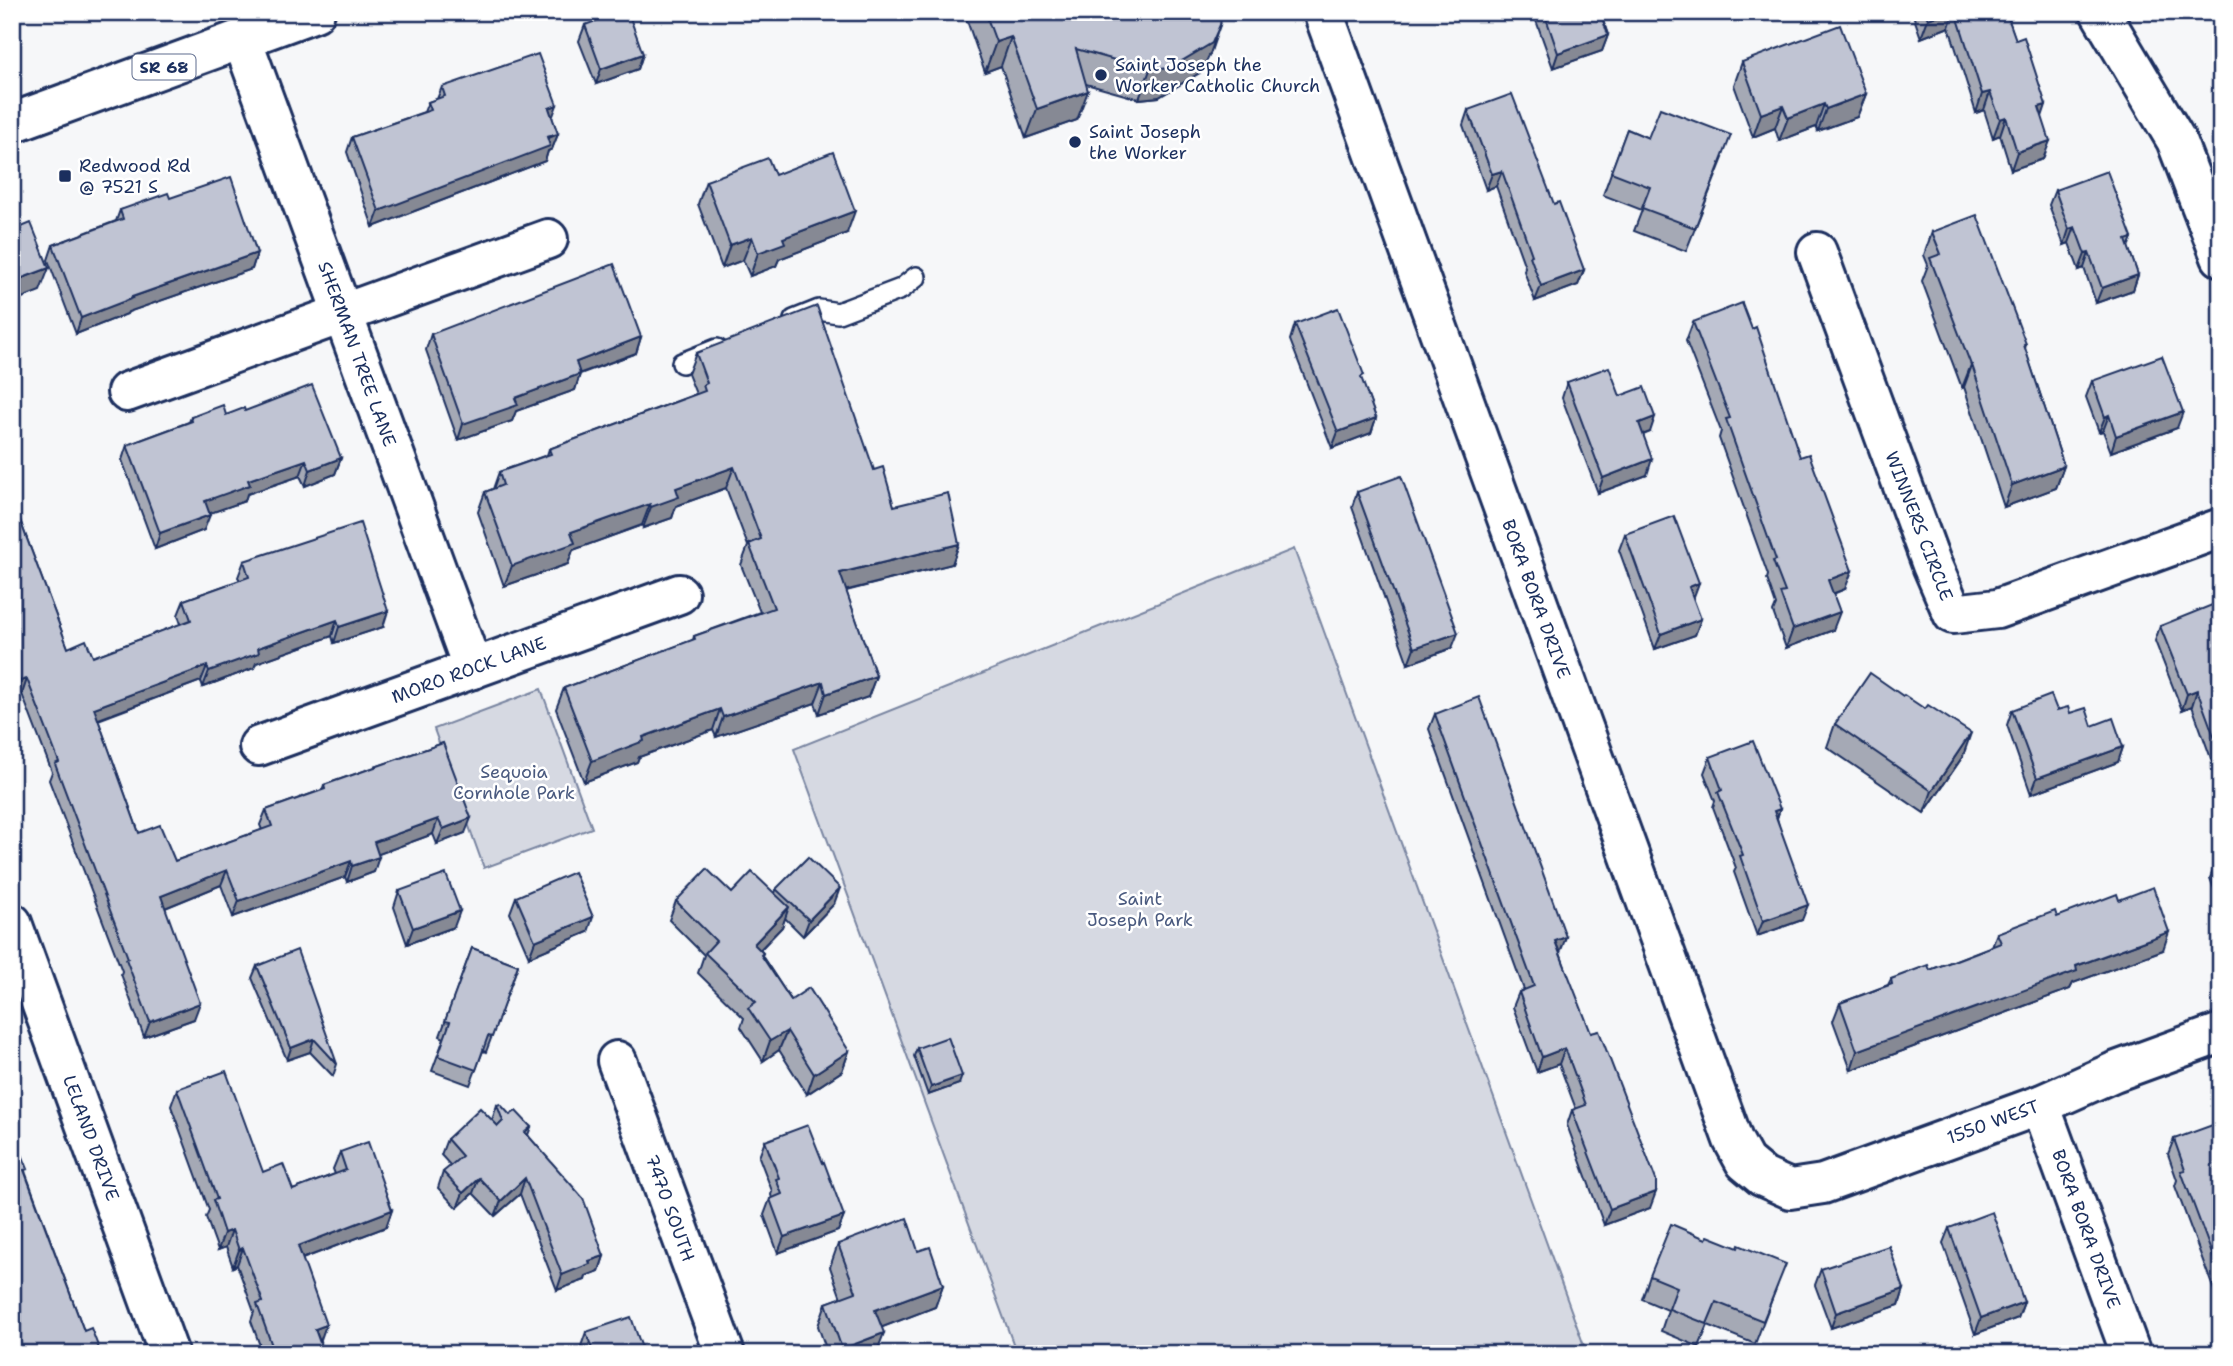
<svg xmlns="http://www.w3.org/2000/svg" width="2233" height="1366" font-family="'Shantell Sans',sans-serif">
<rect width="100%" height="100%" fill="#f6f7f9"/>
<filter id="ink" filterUnits="userSpaceOnUse"><feTurbulence type="fractalNoise" baseFrequency=".0143" numOctaves="2"/><feDisplacementMap in="SourceGraphic" scale="14" xChannelSelector="R" yChannelSelector="G"/><feConvolveMatrix kernelMatrix="1 2 1 2 8 2 1 2 1" color-interpolation-filters="sRGB"/></filter>
<g filter="url(#ink)">
<!-- green -->
<g fill="#d6d9e2" stroke="#7884a0" stroke-width="2">
<polygon points="1294,549 1587,1354 1017,1354 794,749"/>
<polygon points="541,689 592,828 484,868 434,729"/>
</g>
<g fill="none" stroke-linecap="round" stroke-linejoin="round">
<defs>
<g id="lane">
<polyline points="794,320 819,310 838,313 901,289 916,277"/>
<polyline points="682,363 717,349"/>
</g>
<g id="street">
<polyline points="1323,12 1733,1140 1745,1162 1763,1177 1790,1189 1823,1184 2040,1105 2114,1072 2221,1033"/>
<polyline points="2100,12 2176,140 2221,257"/>
<polyline points="242,39 473,669"/>
<polyline points="1817,252 1932,565 1953,614 1997,609 2221,528"/>
<polyline points="127,392 548,239"/>
<polyline points="259,746 679,594"/>
<polyline points="12,923 169,1354"/>
<polyline points="617,1061 725,1354"/>
<polyline points="2040,1105 2131,1354"/>
</g>
<polyline id="primary" points="12,123 315,12"/>
</defs>
<!-- lane casing -->
<use href="#lane" stroke="#1b2f5e" stroke-width="24"/>
<!-- street casing -->
<use href="#street" stroke="#1b2f5e" stroke-width="44"/>
<!-- primary casing -->
<use href="#primary" stroke="#1b2f5e" stroke-width="44"/>
<!-- lane -->
<use href="#lane" stroke="#fff" stroke-width="19"/>
<!-- street -->
<use href="#street" stroke="#fff" stroke-width="38"/>
<!-- primary -->
<use href="#primary" stroke="#fff" stroke-width="38"/>
</g>
<!-- wall -->
<g fill="#a5a9b5" stroke="#1b2f5e" stroke-width="2">
<polygon points="964,12 1222,12 1210,54 1201,72 1159,97 1139,99 1086,84 1077,120 1026,138 1001,66 985,72"/>
<polygon points="1533,12 1600,12 1608,35 1602,51 1553,68"/>
<polygon points="1912,12 2006,12 2042,117 2043,159 2011,170 2000,135 1993,138 1984,110 1976,113 1949,27 1921,38"/>
<polygon points="585,25 643,54 638,69 596,84 579,41"/>
<polygon points="1742,62 1866,94 1857,117 1818,131 1816,127 1779,141 1775,128 1753,137 1734,85"/>
<polygon points="442,87 552,118 558,134 552,149 548,151 545,161 373,227 347,152 352,137 424,112 428,102 437,99"/>
<polygon points="1468,110 1554,204 1584,270 1578,285 1535,301 1524,271 1525,267 1496,186 1486,190 1463,125"/>
<polygon points="1627,129 1648,138 1723,158 1686,251 1634,231 1642,210 1603,195"/>
<polygon points="775,175 847,233 779,259 776,266 750,276 743,260 722,268 698,204 706,181"/>
<polygon points="2055,190 2132,238 2128,247 2138,275 2133,290 2096,303 2084,268 2079,270 2069,243 2064,245 2049,205"/>
<polygon points="170,198 257,253 252,269 128,312 127,314 76,334 48,260 53,245 116,221 120,210"/>
<polygon points="1932,232 2026,344 2025,349 2064,466 2056,488 2004,507 1964,387 1962,388 1922,281 1928,265 1924,255"/>
<polygon points="1693,322 1845,589 1833,594 1833,630 1786,648 1773,612 1776,605 1767,579 1768,575 1719,438 1721,431 1686,341"/>
<polygon points="1295,324 1362,381 1376,418 1371,433 1332,448 1290,340"/>
<polygon points="431,334 641,337 636,353 580,374 575,390 516,411 512,421 458,440 426,350"/>
<polygon points="696,353 874,470 894,506 959,544 952,564 846,591 876,676 868,697 819,714 815,703 716,737 713,730 639,757 637,762 584,782 556,709 564,688 693,640 694,636 760,612 741,565 748,546 726,488 676,506 672,518 643,528 642,525 573,550 568,564 504,586 478,512 485,492 493,489 499,472 547,455 549,449 696,394 688,374"/>
<polygon points="2092,381 2177,428 2111,452 2103,431 2099,432 2086,397"/>
<polygon points="1567,382 1620,396 1650,432 1643,435 1647,475 1598,493 1562,398"/>
<polygon points="245,411 341,458 335,474 305,486 300,476 247,494 245,501 209,513 204,530 155,549 122,460 127,445 189,422 191,417 226,415"/>
<polygon points="1357,492 1452,648 1408,664 1352,507"/>
<polygon points="12,499 68,648 93,657 181,624 178,615 184,600 240,580 238,577 244,561 383,627 334,643 332,636 256,663 254,668 203,687 201,681 98,720 139,833 175,861 262,830 260,825 266,810 322,790 324,785 443,743 465,833 437,844 433,834 378,854 374,872 347,882 345,877 233,917 221,885 165,908 194,1019 144,1037 121,974 122,971 49,780 52,772 22,694 15,697 12,691"/>
<polygon points="1625,534 1701,619 1695,635 1655,649 1619,550"/>
<polygon points="2221,613 2221,786 2192,706 2182,710 2155,641 2160,626"/>
<polygon points="1903,696 1963,756 1924,813 1827,747 1835,724"/>
<polygon points="2012,710 2057,710 2070,713 2123,747 2118,762 2031,794 2007,725"/>
<polygon points="1435,714 1560,953 1650,1208 1604,1225 1567,1125 1572,1110 1576,1109 1559,1064 1537,1072 1513,1007 1519,992 1524,990 1429,729"/>
<polygon points="1710,757 1780,809 1777,818 1802,920 1757,936 1734,872 1736,868 1713,807 1715,801 1704,773"/>
<polygon points="2221,861 2221,907 2210,878 2216,863"/>
<polygon points="776,889 834,904 803,936 785,918 782,927 760,950 763,953 762,956 791,1000 849,1051 842,1071 807,1094 779,1050 763,1061 741,1027 744,1018 698,973 704,955 669,920 676,901 775,894"/>
<polygon points="399,891 454,927 407,944 394,907"/>
<polygon points="516,897 588,932 529,957 510,913"/>
<polygon points="2119,900 2163,950 2073,983 2070,989 1851,1070 1833,1021 1840,1003 1888,985 1891,979 1930,970 1992,946 1997,933"/>
<polygon points="472,948 518,965 486,1052 483,1051 470,1085 432,1071 444,1038 440,1036"/>
<polygon points="257,966 337,1064 333,1076 310,1052 287,1060 252,978"/>
<polygon points="917,1048 959,1084 928,1095 914,1056"/>
<polygon points="177,1089 263,1172 293,1190 335,1174 333,1169 340,1152 392,1210 386,1227 302,1259 320,1342 324,1354 263,1354 251,1321 254,1312 237,1265 233,1267 226,1247 218,1250 206,1217 209,1210 171,1106"/>
<polygon points="497,1105 510,1115 531,1127 528,1135 604,1256 599,1271 586,1276 585,1280 557,1290 520,1194 495,1216 473,1193 457,1208 438,1188 443,1172 451,1166 441,1155 447,1139 492,1120"/>
<polygon points="12,1130 26,1174 84,1331 101,1354 12,1354"/>
<polygon points="2221,1131 2221,1309 2175,1186 2177,1180 2168,1154 2174,1139"/>
<polygon points="765,1141 844,1216 838,1231 778,1253 764,1215 770,1199 772,1198 771,1195 772,1191 759,1157"/>
<polygon points="1949,1228 2024,1302 2018,1318 1975,1334 1943,1243"/>
<polygon points="838,1244 918,1251 943,1285 935,1307 882,1327 876,1354 828,1354 818,1326 826,1303 841,1298 830,1267"/>
<polygon points="1821,1269 1904,1289 1899,1305 1831,1328 1815,1285"/>
<polygon points="1650,1276 1777,1286 1755,1344 1708,1325 1699,1347 1661,1331 1668,1310 1642,1299"/>
<polygon points="586,1332 644,1354 579,1354 579,1352"/>
</g>
<!-- shaded-wall -->
<g fill="#868994" stroke="#1b2f5e" stroke-width="2">
<polygon points="1947,12 1954,12 1949,27 1921,38 1928,19"/>
<polygon points="1220,25 1210,54 1201,72 1159,97 1139,99 1150,70"/>
<polygon points="1608,35 1602,51 1553,68 1558,53"/>
<polygon points="1011,37 1001,66 985,72 996,42"/>
<polygon points="643,54 638,69 596,84 601,69"/>
<polygon points="1088,91 1077,120 1026,138 1037,109"/>
<polygon points="1990,92 1984,110 1976,113 1982,94"/>
<polygon points="1866,94 1857,117 1818,131 1826,109"/>
<polygon points="1824,104 1816,127 1779,141 1788,118"/>
<polygon points="557,105 551,121 549,108"/>
<polygon points="2046,105 2040,123 2039,107"/>
<polygon points="1783,106 1775,128 1753,137 1761,114"/>
<polygon points="2006,117 2000,135 1993,138 2000,119"/>
<polygon points="558,134 552,149 548,151 545,161 373,227 379,211"/>
<polygon points="2050,141 2043,159 2011,170 2017,152"/>
<polygon points="1502,171 1496,186 1486,190 1492,174"/>
<polygon points="855,211 847,233 779,259 776,266 750,276 758,253 783,238"/>
<polygon points="2075,227 2069,243 2064,245 2069,229"/>
<polygon points="752,237 743,260 722,268 730,245"/>
<polygon points="257,253 252,269 128,312 127,314 76,334 81,318 132,297"/>
<polygon points="2089,253 2084,268 2079,270 2085,254"/>
<polygon points="49,268 40,291 12,302 12,282"/>
<polygon points="1584,270 1578,285 1535,301 1541,286"/>
<polygon points="2138,275 2133,290 2096,303 2102,288"/>
<polygon points="641,337 636,353 570,377 576,362"/>
<polygon points="1971,365 1972,365 1964,387 1962,388"/>
<polygon points="580,374 575,390 516,411 512,421 458,440 463,424 515,398"/>
<polygon points="2183,412 2177,428 2111,452 2116,436"/>
<polygon points="2109,415 2103,431 2099,432 2105,417"/>
<polygon points="1655,417 1650,432 1634,438 1639,423"/>
<polygon points="1376,418 1371,433 1332,448 1338,432"/>
<polygon points="341,458 335,474 305,486 310,470"/>
<polygon points="1652,459 1647,475 1598,493 1603,478"/>
<polygon points="306,460 300,476 247,494 245,501 199,517 205,501 248,480"/>
<polygon points="2064,466 2056,488 2004,507 2012,485"/>
<polygon points="734,467 726,488 676,506 672,518 643,528 651,507 676,488"/>
<polygon points="650,504 642,525 573,550 568,564 504,586 512,566 571,532"/>
<polygon points="210,515 204,530 155,549 160,533"/>
<polygon points="959,544 952,564 832,594 840,573"/>
<polygon points="1852,571 1845,589 1821,598 1828,580"/>
<polygon points="1699,583 1693,599 1689,587"/>
<polygon points="388,611 383,627 334,643 339,627"/>
<polygon points="1840,612 1833,630 1786,648 1793,629"/>
<polygon points="1701,619 1695,635 1655,649 1661,634"/>
<polygon points="337,620 332,636 256,663 254,668 203,687 209,671 258,648"/>
<polygon points="1458,633 1452,648 1408,664 1414,648"/>
<polygon points="207,666 201,681 88,723 94,708"/>
<polygon points="876,676 868,697 819,714 826,694"/>
<polygon points="27,679 22,694 15,697 20,681"/>
<polygon points="823,682 815,703 716,737 723,717"/>
<polygon points="2197,690 2192,706 2182,710 2187,694"/>
<polygon points="720,709 713,730 639,757 637,762 584,782 592,761 643,737"/>
<polygon points="1971,733 1963,756 1924,813 1932,791"/>
<polygon points="2123,747 2118,762 2031,794 2037,778"/>
<polygon points="1780,809 1775,824 1774,811"/>
<polygon points="471,818 465,833 437,844 443,829"/>
<polygon points="438,819 433,834 368,858 374,842"/>
<polygon points="379,857 374,872 347,882 352,866"/>
<polygon points="351,861 345,877 233,917 239,901"/>
<polygon points="227,870 221,885 155,912 161,896"/>
<polygon points="840,888 834,904 803,936 809,920"/>
<polygon points="1808,905 1802,920 1757,936 1763,921"/>
<polygon points="789,907 782,927 747,963 754,944"/>
<polygon points="460,911 454,927 407,944 413,928"/>
<polygon points="593,917 588,932 529,957 535,941"/>
<polygon points="2169,932 2163,950 2073,983 2070,989 1851,1070 1857,1051 2076,966"/>
<polygon points="1566,937 1560,953 1555,941"/>
<polygon points="200,1003 194,1019 144,1037 150,1022"/>
<polygon points="787,1031 779,1050 763,1061 770,1041"/>
<polygon points="314,1039 310,1052 287,1060 291,1048"/>
<polygon points="1565,1048 1559,1064 1537,1072 1542,1057"/>
<polygon points="849,1051 842,1071 807,1094 814,1074"/>
<polygon points="962,1076 959,1084 928,1095 931,1087"/>
<polygon points="479,1178 473,1193 457,1208 463,1193"/>
<polygon points="525,1178 520,1194 495,1216 501,1201"/>
<polygon points="1656,1192 1650,1208 1604,1225 1610,1209"/>
<polygon points="392,1210 386,1227 291,1263 298,1246"/>
<polygon points="844,1216 838,1231 778,1253 784,1237"/>
<polygon points="232,1230 226,1247 218,1250 224,1233"/>
<polygon points="243,1248 237,1265 233,1267 239,1250"/>
<polygon points="604,1256 599,1271 586,1276 585,1280 557,1290 562,1275 589,1261"/>
<polygon points="943,1285 935,1307 867,1333 875,1310"/>
<polygon points="1904,1289 1899,1305 1831,1328 1836,1313"/>
<polygon points="2024,1302 2018,1318 1975,1334 1981,1318"/>
<polygon points="326,1325 320,1342 315,1329"/>
<polygon points="884,1333 876,1354 841,1354 842,1349"/>
</g>
<!-- building -->
<g fill="#c0c4d3" stroke="#1b2f5e" stroke-width="2">
<polygon points="619,12 628,12 643,54 601,69 585,25"/>
<polygon points="985,12 1222,12 1220,25 1212,43 1170,68 1150,70 1076,49 1088,91 1037,109 1011,37 996,42"/>
<polygon points="1544,12 1600,12 1608,35 1558,53"/>
<polygon points="1925,12 1947,12 1928,19"/>
<polygon points="1956,12 2006,12 2016,40 2024,37 2046,105 2039,107 2050,141 2017,152 2006,117 2000,119 1990,92 1982,94"/>
<polygon points="1840,25 1866,94 1826,109 1824,104 1788,118 1783,106 1761,114 1742,62"/>
<polygon points="538,54 557,105 549,108 558,134 547,137 550,146 379,211 352,137 431,110 428,102 445,96 442,87"/>
<polygon points="1512,94 1554,204 1559,202 1584,270 1541,286 1530,256 1532,255 1502,171 1492,174 1468,110"/>
<polygon points="1660,108 1731,135 1695,228 1642,208 1650,187 1611,172 1627,129 1648,138"/>
<polygon points="833,152 855,211 783,238 785,243 758,253 752,237 730,245 706,181 768,158 775,175"/>
<polygon points="2107,171 2132,238 2126,240 2138,275 2102,288 2089,253 2085,254 2075,227 2069,229 2055,190"/>
<polygon points="231,177 257,253 132,297 133,298 81,318 53,245 123,219 120,210 168,193 170,198"/>
<polygon points="1977,215 2026,344 2024,345 2064,466 2012,485 1972,365 1971,365 1930,258 1941,254 1932,232"/>
<polygon points="31,223 49,268 12,282 12,231"/>
<polygon points="614,264 641,337 576,362 580,374 515,398 518,405 463,424 431,334"/>
<polygon points="1742,303 1752,329 1756,327 1800,457 1809,454 1852,571 1828,580 1840,612 1793,629 1780,593 1785,592 1773,561 1776,560 1726,419 1730,418 1693,322"/>
<polygon points="817,306 874,470 883,467 894,506 948,493 959,544 840,573 876,676 826,694 823,682 723,717 720,709 643,737 644,741 592,761 564,688 695,639 694,636 774,608 749,544 761,539 734,467 676,488 679,497 651,507 650,504 571,532 575,543 512,566 485,492 503,485 499,472 551,454 549,449 705,391 703,385 707,383 696,353"/>
<polygon points="1338,308 1364,375 1361,377 1376,418 1338,432 1295,324"/>
<polygon points="2162,356 2183,412 2116,436 2109,415 2105,417 2092,381"/>
<polygon points="1609,367 1620,396 1644,387 1655,417 1639,423 1652,459 1603,478 1567,382"/>
<polygon points="312,385 341,458 310,470 306,460 248,480 250,485 205,501 210,515 160,533 127,445 192,421 191,417 223,405 226,415 244,408 245,411"/>
<polygon points="1401,476 1458,633 1414,648 1357,492"/>
<polygon points="12,499 68,648 86,640 93,657 191,620 184,600 249,577 244,561 360,523 388,611 339,627 337,620 258,648 259,653 209,671 207,666 94,708 139,833 160,825 175,861 272,826 266,810 325,789 324,785 443,743 471,818 443,829 438,819 374,842 379,857 352,866 351,861 239,901 227,870 161,896 200,1003 150,1022 126,959 128,958 55,764 59,762 27,679 20,681 12,661 12,647 15,646 12,636"/>
<polygon points="1674,516 1699,583 1689,587 1701,619 1661,634 1625,534"/>
<polygon points="2217,603 2221,613 2221,755 2197,690 2187,694 2160,626"/>
<polygon points="1870,673 1903,696 1904,695 1925,709 1928,705 1971,733 1932,791 1835,724"/>
<polygon points="2051,695 2057,710 2068,707 2070,713 2086,708 2092,726 2113,718 2123,747 2037,778 2012,710"/>
<polygon points="1479,697 1566,937 1555,941 1591,1033 1599,1031 1656,1180 1656,1192 1610,1209 1572,1110 1586,1105 1565,1048 1542,1057 1519,992 1534,986 1435,714"/>
<polygon points="1753,741 1780,809 1774,811 1808,905 1763,921 1740,856 1743,855 1718,792 1722,790 1710,757"/>
<polygon points="808,857 840,888 809,920 776,889"/>
<polygon points="2221,861 2221,876 2216,863"/>
<polygon points="707,869 732,893 752,872 789,907 754,944 763,953 761,955 791,1000 809,988 849,1051 814,1074 787,1031 770,1041 748,1008 756,1002 705,953 716,941 676,901"/>
<polygon points="574,872 593,917 535,941 516,897"/>
<polygon points="446,874 460,911 413,928 399,891"/>
<polygon points="2153,887 2169,932 2076,966 2077,971 1857,1051 1840,1003 1892,984 1891,979 1928,965 1930,970 2001,943 1997,933 2055,911 2057,917 2117,894 2119,900"/>
<polygon points="472,948 518,965 492,1037 488,1036 476,1070 438,1056 450,1022 445,1021"/>
<polygon points="297,950 337,1064 314,1039 291,1048 257,966"/>
<polygon points="948,1037 962,1076 931,1087 917,1048"/>
<polygon points="226,1071 263,1172 283,1164 293,1190 346,1170 340,1152 368,1142 392,1210 298,1246 326,1325 315,1329 324,1354 275,1354 257,1304 263,1302 243,1248 239,1250 232,1230 224,1233 213,1200 217,1199 177,1089"/>
<polygon points="500,1104 510,1115 516,1111 531,1127 525,1132 583,1198 604,1256 589,1261 590,1264 562,1275 525,1178 501,1201 479,1178 463,1193 443,1172 462,1156 447,1139 480,1108 498,1126 503,1121 497,1105"/>
<polygon points="2218,1123 2221,1131 2221,1278 2181,1171 2185,1170 2174,1139"/>
<polygon points="808,1125 823,1163 824,1162 844,1216 784,1237 770,1199 782,1194 776,1179 779,1178 765,1141"/>
<polygon points="12,1130 28,1169 24,1170 84,1331 91,1328 101,1354 15,1354 12,1347 12,1322 19,1320 12,1302"/>
<polygon points="1992,1212 2024,1302 1981,1318 1949,1228"/>
<polygon points="907,1218 918,1251 930,1247 943,1285 875,1310 884,1333 842,1349 826,1303 856,1292 838,1244"/>
<polygon points="1671,1224 1706,1239 1708,1236 1738,1248 1739,1245 1786,1264 1763,1321 1716,1302 1707,1324 1669,1309 1677,1287 1650,1276"/>
<polygon points="1889,1246 1904,1289 1836,1313 1821,1269"/>
<polygon points="631,1317 644,1354 594,1354 586,1332"/>
</g>
</g>
<!-- markers -->
<g fill="#1b2f5e" stroke="#fff" stroke-width="2.5">
<circle cx="1101" cy="75" r="7"/>
<circle cx="1075" cy="142" r="7"/>
<rect x="58" y="169" width="14" height="14" rx="3.5"/>
</g>
<g text-anchor="middle" stroke-width="5" stroke-linejoin="round" paint-order="stroke">
<!-- shield labels -->
<rect fill="#fff" stroke="#5f6d8e" stroke-width="2" x="132.5" y="54.5" width="63" height="25" rx="5"/>
<g font-size="16" font-weight="bold" fill="#1b2f5e">
<text x="164" y="73">SR 68</text>
</g>
<!-- poi labels -->
<g font-size="18" fill="#1b2f5e" stroke="#fff" text-anchor="start">
<text x="1115" y="71">Saint Joseph the<tspan x="1115" dy="21">Worker Catholic Church</tspan></text>
<text x="1089" y="138">Saint Joseph<tspan x="1089" dy="21">the Worker</tspan></text>
<text x="79" y="172">Redwood Rd<tspan x="79" dy="21">@ 7521 S</tspan></text>
</g>
<!-- street labels -->
<g font-size="18" fill="#1b2f5e" stroke="#fff">
<text transform="translate(357 354) rotate(70)" y="6">SHERMAN TREE LANE</text>
<text transform="translate(1919 526) rotate(69)" y="6">WINNERS CIRCLE</text>
<text transform="translate(1536 599) rotate(70)" y="6">BORA BORA DRIVE</text>
<text transform="translate(469 670) rotate(-20)" y="6">MORO ROCK LANE</text>
<text transform="translate(1993 1122) rotate(-20)" y="6">1550 WEST</text>
<text transform="translate(91 1138) rotate(70)" y="6">LELAND DRIVE</text>
<text transform="translate(670 1208) rotate(70)" y="6">7470 SOUTH</text>
<text transform="translate(2086 1229) rotate(70)" y="6">BORA BORA DRIVE</text>
</g>
<!-- park labels -->
<g font-size="18" fill="#4a5a7f" stroke="#fff">
<text x="514" y="778">Sequoia<tspan x="514" dy="21">Cornhole Park</tspan></text>
<text x="1140" y="905">Saint<tspan x="1140" dy="21">Joseph Park</tspan></text>
</g>
</g>
<!-- margin -->
<rect width="2233" height="1366" fill="none" stroke="#fff" stroke-width="42"/>
<rect x="21" y="21" width="2191" height="1324" fill="none" stroke="#1b2f5e" stroke-width="2.5" filter="url(#ink)"/>
</svg>
